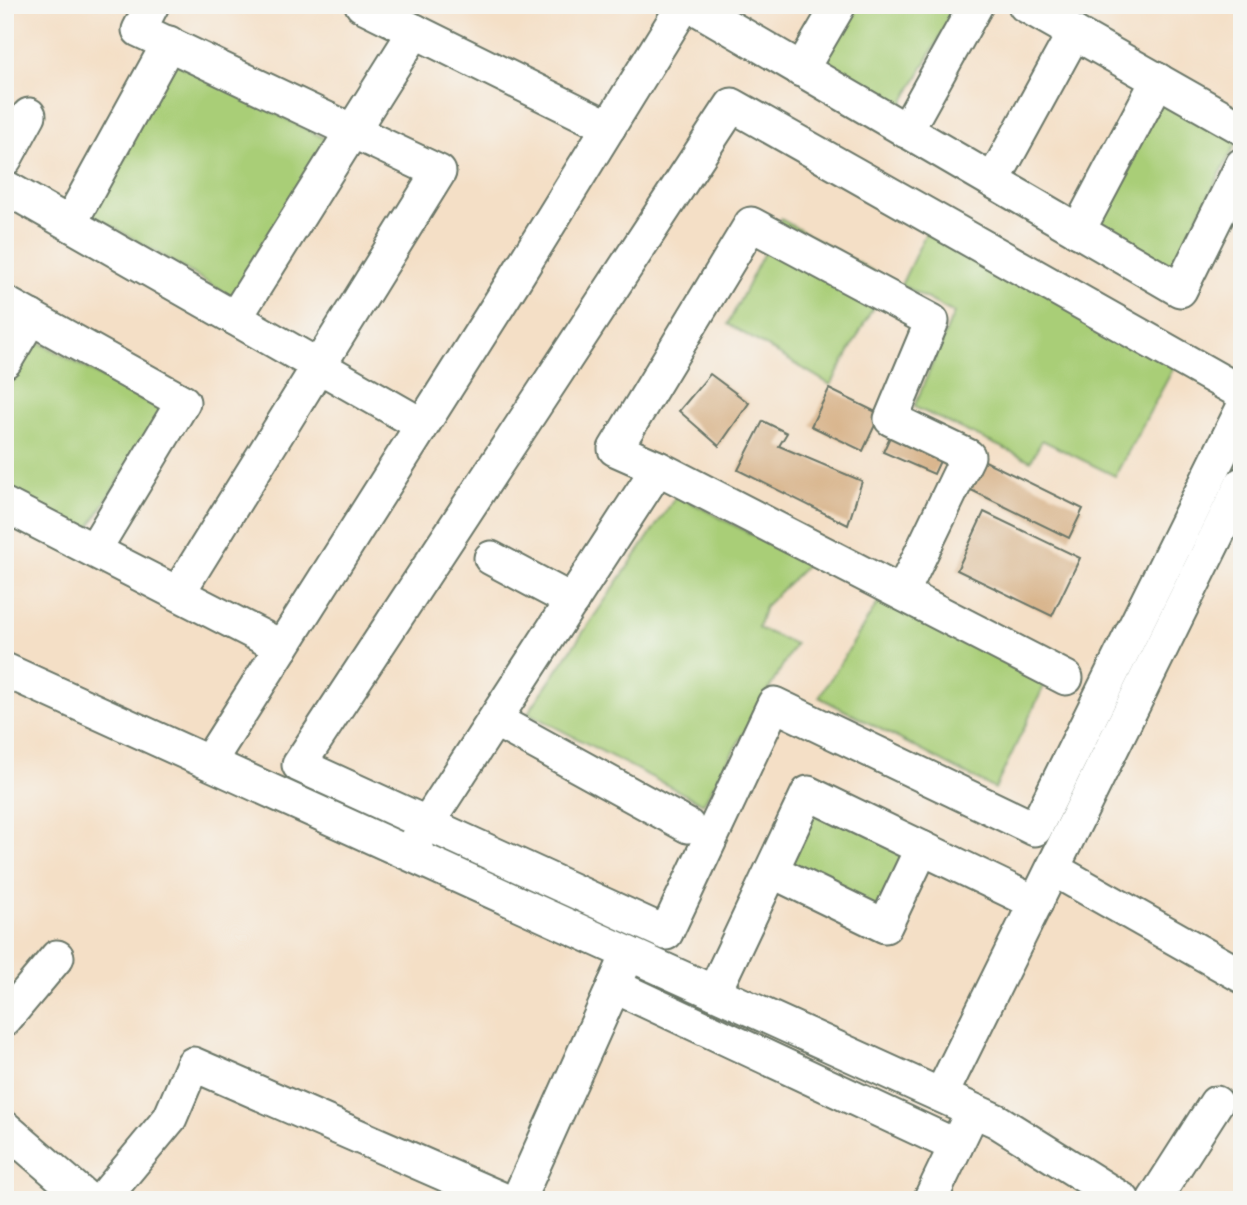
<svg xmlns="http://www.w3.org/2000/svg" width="1247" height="1205" font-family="'Patrick Hand',sans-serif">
<rect width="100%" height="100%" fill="#f6f6f2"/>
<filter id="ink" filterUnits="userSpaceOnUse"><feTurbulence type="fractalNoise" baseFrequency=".0143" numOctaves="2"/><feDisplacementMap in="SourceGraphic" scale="14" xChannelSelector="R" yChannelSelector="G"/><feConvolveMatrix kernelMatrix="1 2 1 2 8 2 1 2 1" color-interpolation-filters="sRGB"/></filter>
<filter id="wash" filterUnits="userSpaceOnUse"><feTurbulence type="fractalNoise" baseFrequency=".00686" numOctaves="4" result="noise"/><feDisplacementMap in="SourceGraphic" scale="28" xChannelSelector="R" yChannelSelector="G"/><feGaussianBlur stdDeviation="1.57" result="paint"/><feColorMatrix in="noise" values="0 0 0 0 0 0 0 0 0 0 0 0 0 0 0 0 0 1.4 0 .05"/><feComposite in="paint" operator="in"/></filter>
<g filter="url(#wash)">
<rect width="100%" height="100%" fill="#f4dfc6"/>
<!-- green -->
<g fill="#a9ce77" stroke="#648656" stroke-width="2">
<polygon points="850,5 958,5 898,112 816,65"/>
<polygon points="170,60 328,140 232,297 88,212"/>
<polygon points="1162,99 1238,140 1172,266 1096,226"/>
<polygon points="781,219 888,280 831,385 728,324"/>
<polygon points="931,222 1177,362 1115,476 1042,440 1031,461 914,407 954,313 901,285"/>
<polygon points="37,341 162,410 86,533 5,490 5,392"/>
<polygon points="677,495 808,564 765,606 758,628 795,644 703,804 528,713"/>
<polygon points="884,593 1046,682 995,789 819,697"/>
<polygon points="814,803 911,849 881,913 784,867"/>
</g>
<g id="blocks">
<!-- building -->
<g fill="#d9b68e">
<polygon points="710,374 749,403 719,446 679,411"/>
<polygon points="829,389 880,414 863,451 811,426"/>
<polygon points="763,421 787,433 779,446 862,481 848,525 738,470"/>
<polygon points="894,428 945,450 934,474 883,452"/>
<polygon points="979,458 1083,509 1069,538 965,487"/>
<polygon points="984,512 1080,558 1052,616 957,570"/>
</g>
</g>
</g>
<g filter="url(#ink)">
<use href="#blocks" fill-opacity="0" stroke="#6a7667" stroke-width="2"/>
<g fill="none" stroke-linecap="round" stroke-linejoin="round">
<defs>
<g id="minor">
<polyline points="152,5 139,30 439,172 178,593"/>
<polyline points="362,5 609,127"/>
<polyline points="691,5 1180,290 1242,165"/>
<polyline points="1025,5 1242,128"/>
<polyline points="801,70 839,5"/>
<polyline points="906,131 976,5"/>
<polyline points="5,159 29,115"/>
<polyline points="993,181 1074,33"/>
<polyline points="5,187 422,425"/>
<polyline points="70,223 169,43"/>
<polyline points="1078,231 1158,80"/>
<polyline points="5,303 183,402 94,550"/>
<polyline points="235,318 415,31"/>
<polyline points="5,361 31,317"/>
<polyline points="1242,393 732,105 299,765 666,933 774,704 1035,829 1242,410"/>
<polyline points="5,505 282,647"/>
<polyline points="491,558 572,601"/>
<polyline points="902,593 968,456 891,419 932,321 751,224 615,449 658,468 1066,678"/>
<polyline points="5,670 997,1121 1123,1200"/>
<polyline points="495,720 688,826"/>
<polyline points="209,762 515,279 684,5"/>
<polyline points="415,842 658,468"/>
<polyline points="1053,869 1242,976"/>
<polyline points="772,871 885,926 922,848"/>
<polyline points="614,986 956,1146"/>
<polyline points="714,992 808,793 1036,903"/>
<polyline points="5,1019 57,957"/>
<polyline points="941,1095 1242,484"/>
<polyline points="5,1128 88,1200"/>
<polyline points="102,1200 170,1118 193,1064 504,1200"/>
<polyline points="518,1200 623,966"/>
<polyline points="930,1200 966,1125"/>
<polyline points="1154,1200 1216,1103"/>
</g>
</defs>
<!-- minor casing -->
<use href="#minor" stroke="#6a7667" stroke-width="37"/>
<!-- minor -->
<use href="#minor" stroke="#fff" stroke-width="33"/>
</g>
</g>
<!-- margin -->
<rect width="1247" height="1205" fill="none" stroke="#f6f6f2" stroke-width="28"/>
</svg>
